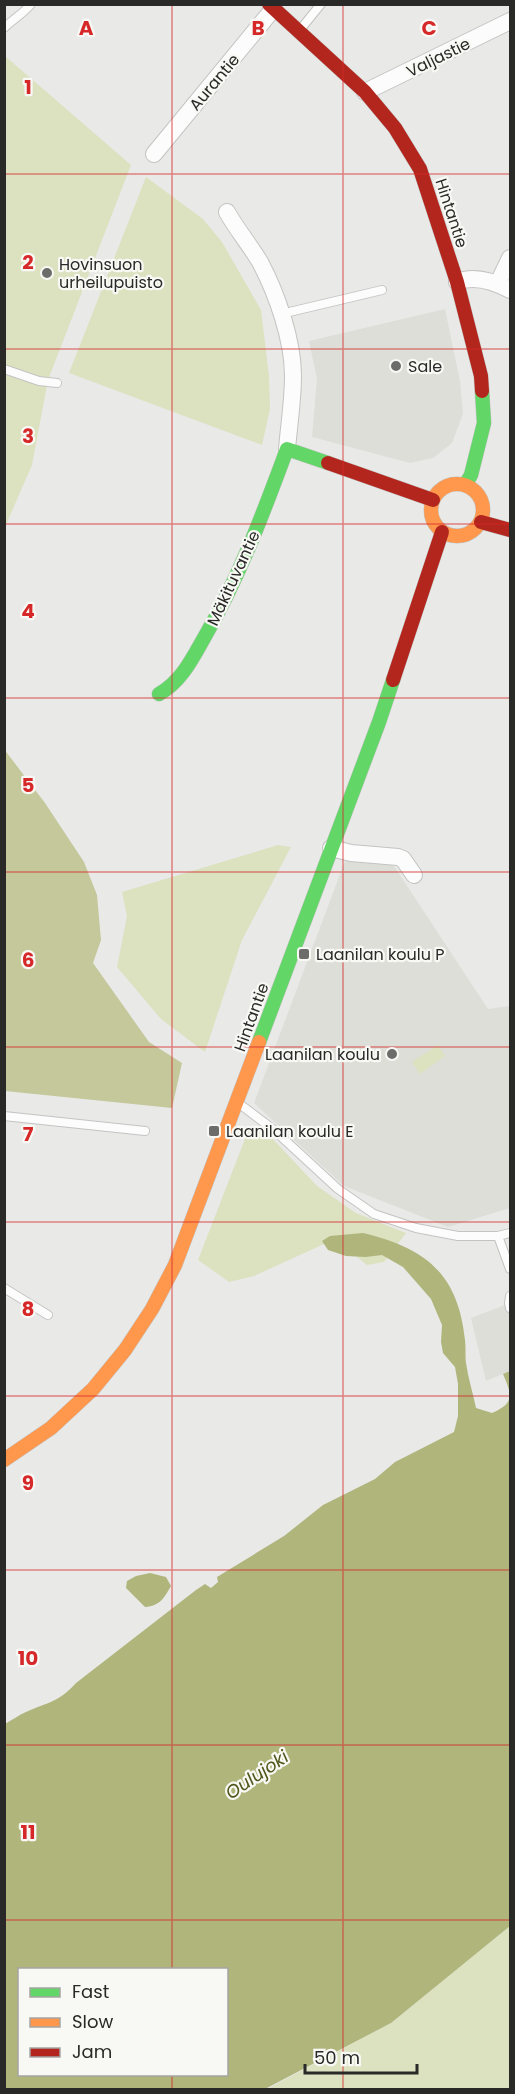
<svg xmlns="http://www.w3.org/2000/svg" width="515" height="2094" font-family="Poppins,sans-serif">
<rect width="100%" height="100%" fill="#e9eae8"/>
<!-- built -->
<g fill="#ddded7">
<polygon points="445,309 460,381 463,414 452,443 433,458 410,463 312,437 317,379 309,341"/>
<polygon points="345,861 392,863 488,1009 510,1006 510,1208 448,1227 344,1186 254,1103"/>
<polygon points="510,1303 510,1371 486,1381 471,1318"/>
</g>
<!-- green -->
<g fill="#dce1c0">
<polygon points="5,56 131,165 48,380 32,465 5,527"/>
<polygon points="146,177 203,219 222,242 261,310 269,376 270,409 262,445 69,373"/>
<polygon points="278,845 291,847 242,940 205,1052 161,1019 117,967 127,916 122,892"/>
<polygon points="438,1045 445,1056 420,1074 412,1062"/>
<polygon points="250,1126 271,1137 317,1186 356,1213 406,1233 384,1262 367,1265 335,1239 254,1276 229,1282 198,1260"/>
<polygon points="510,1926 510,2088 507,2090 265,2090 391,2023"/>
</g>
<!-- forest -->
<polygon fill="#c4c89b" points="4,749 45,803 84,862 97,895 101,940 93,963 149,1042 182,1063 172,1108 5,1091"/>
<!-- water -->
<g fill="#b0b57c" fill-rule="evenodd">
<path d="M 363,1233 C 425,1248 458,1273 465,1340 C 466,1348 465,1356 466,1363 C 468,1378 473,1393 476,1408 L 492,1413 C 515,1403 512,1395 503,1374 L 510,1371 L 510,1926 L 391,2023 L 265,2089 L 5,2089 L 5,1724 C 12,1720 19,1715 26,1712 C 48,1702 58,1703 76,1683 L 196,1590 L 205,1584 L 211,1588 L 218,1582 L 217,1577 L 284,1536 L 323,1505 L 375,1479 L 395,1462 L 454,1432 L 458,1416 L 458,1384 L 455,1367 L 443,1353 L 441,1342 L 442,1325 L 431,1299 L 403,1267 L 382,1255 L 366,1257 L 346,1256 L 328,1250 L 322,1241 L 330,1236 ZM 20,1970 L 226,1970 L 226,2074 L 20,2074 Z"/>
<path d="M 150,1573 L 166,1577 L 171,1586 C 164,1598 160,1606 145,1607 L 126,1588 L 127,1581 L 136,1576 Z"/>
</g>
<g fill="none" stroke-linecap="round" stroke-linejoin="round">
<defs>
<g id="lane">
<path d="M 4,28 C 13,19 23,14 31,4"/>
<polyline points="299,31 321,4"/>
<polyline points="281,314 382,290"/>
<polyline points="4,369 39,381 57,383"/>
<polyline points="237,1102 274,1130 338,1189 374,1214 416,1228 458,1236 498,1236 510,1233"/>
<polyline points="4,1116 145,1131"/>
<polyline points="498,1236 510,1269"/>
<polyline points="4,1288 48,1315"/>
<polyline points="510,1296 509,1303 510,1308"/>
</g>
<g id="street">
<polyline points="365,92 510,21"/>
<polyline points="154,154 274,8"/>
<path d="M 227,212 C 237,230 250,245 260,262 C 277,294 293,340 293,376 C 293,400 289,425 287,449"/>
<path d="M 457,282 C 474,275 495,282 510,290"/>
<polyline points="498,283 510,258"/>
<polyline points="331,848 351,853 398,857 403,859 414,875"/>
</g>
<g id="fast">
<polyline points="465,485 471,475 484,423 482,391"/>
<path d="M 159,694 C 181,682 192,659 204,638 C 239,578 263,514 287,449 L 328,463"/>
<polyline points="259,1042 379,722 393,680"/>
</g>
<g id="slow">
<circle cx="457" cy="510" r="26"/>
<polyline points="4,1460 51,1428 93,1389 125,1350 152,1309 175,1265 259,1042"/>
</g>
<g id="jam">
<polyline points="269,4 365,92 395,128 420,169 457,282 481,376 482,391"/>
<polyline points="328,463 433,500"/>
<polyline points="481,522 510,530"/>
<polyline points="393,680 442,532"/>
</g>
</defs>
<!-- lane casing -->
<use href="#lane" stroke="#c3c4c2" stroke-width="10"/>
<!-- street casing -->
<use href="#street" stroke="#c3c4c2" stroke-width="18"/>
<!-- fast casing -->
<use href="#fast" stroke="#c3c4c2" stroke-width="15"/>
<!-- slow casing -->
<use href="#slow" stroke="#c3c4c2" stroke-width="15"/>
<!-- jam casing -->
<use href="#jam" stroke="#c3c4c2" stroke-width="15"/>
<!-- lane -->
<use href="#lane" stroke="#fcfcfc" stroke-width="8"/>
<!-- street -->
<use href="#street" stroke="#fcfcfc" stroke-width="16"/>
<!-- fast -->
<use href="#fast" stroke="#63d668" stroke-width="14"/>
<!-- slow -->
<use href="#slow" stroke="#ff974d" stroke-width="14"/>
<!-- jam -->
<use href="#jam" stroke="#b3261e" stroke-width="14"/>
</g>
<!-- grid -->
<path fill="none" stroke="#d62828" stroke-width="1.5" stroke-opacity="0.55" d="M 172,4 L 172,1970M 343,4 L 343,2090M 4,174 L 510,174M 4,349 L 510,349M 4,524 L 510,524M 4,698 L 510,698M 4,872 L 510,872M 4,1047 L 510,1047M 4,1222 L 510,1222M 4,1396 L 510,1396M 4,1570 L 510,1570M 4,1745 L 510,1745M 4,1920 L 510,1920M 172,2074 L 172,2090"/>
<!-- markers -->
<g fill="#6c6d6b" stroke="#f8f8f4" stroke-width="2">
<circle cx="47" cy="273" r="6"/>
<circle cx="396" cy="366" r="6"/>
<rect x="298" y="948" width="12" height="12" rx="3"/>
<circle cx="392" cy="1054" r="6"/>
<rect x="208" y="1125" width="12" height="12" rx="3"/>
</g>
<g text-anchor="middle" stroke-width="4.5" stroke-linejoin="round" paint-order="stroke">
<!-- street labels -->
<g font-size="16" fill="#292928" stroke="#f8f8f4">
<text transform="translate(438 57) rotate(-26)" y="6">Valjastie</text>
<text transform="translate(214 82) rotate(-50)" y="6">Aurantie</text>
<text transform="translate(452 213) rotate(72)" y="6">Hintantie</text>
<text transform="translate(233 578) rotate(-65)" y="6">Mäkituvantie</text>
<text transform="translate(251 1017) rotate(-70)" y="6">Hintantie</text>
</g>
<!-- poi labels -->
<g font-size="16" fill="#292928" stroke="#f8f8f4" text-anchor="start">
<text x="59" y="270">Hovinsuon<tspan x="59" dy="18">urheilupuisto</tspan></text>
<text x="408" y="372">Sale</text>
<text x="316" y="960">Laanilan koulu P</text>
<text x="380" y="1060" text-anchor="end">Laanilan koulu</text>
<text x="226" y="1137">Laanilan koulu E</text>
</g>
<!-- water labels -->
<g font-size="18" font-style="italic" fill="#52571b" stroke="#f8f8f4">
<text transform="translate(257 1775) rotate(-34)" y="6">Oulujoki</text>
</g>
</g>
<g font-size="20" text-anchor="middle" font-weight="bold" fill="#d62828" stroke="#f8f8f4" stroke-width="4.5" stroke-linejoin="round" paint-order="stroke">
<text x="86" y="35">A</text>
<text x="258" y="35">B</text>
<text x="429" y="35">C</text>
<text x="28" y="94">1</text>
<text x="28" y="269">2</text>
<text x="28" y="443">3</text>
<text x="28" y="618">4</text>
<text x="28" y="792">5</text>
<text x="28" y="967">6</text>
<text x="28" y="1141">7</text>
<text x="28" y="1316">8</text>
<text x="28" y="1490">9</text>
<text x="28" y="1665">10</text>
<text x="28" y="1839">11</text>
</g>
<!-- border -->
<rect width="515" height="2094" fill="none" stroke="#292928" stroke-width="12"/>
<!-- legend -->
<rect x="18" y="1968" width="210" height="108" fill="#f8f8f4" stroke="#a5a5a2" stroke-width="1.5"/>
<rect x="30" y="1988" width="30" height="9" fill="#63d668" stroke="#a5a5a2" stroke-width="1.5"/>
<text x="72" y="1998" font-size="18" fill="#292928">Fast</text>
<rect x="30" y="2018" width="30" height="9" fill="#ff974d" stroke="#a5a5a2" stroke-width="1.5"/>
<text x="72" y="2028" font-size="18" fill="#292928">Slow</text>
<rect x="30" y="2048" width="30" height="9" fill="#b3261e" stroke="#a5a5a2" stroke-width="1.5"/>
<text x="72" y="2058" font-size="18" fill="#292928">Jam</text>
<!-- scale -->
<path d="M305 2064v9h112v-9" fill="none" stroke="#292928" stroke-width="3"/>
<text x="314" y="2064" font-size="18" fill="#292928" stroke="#f8f8f4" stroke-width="4.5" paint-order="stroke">50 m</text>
</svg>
